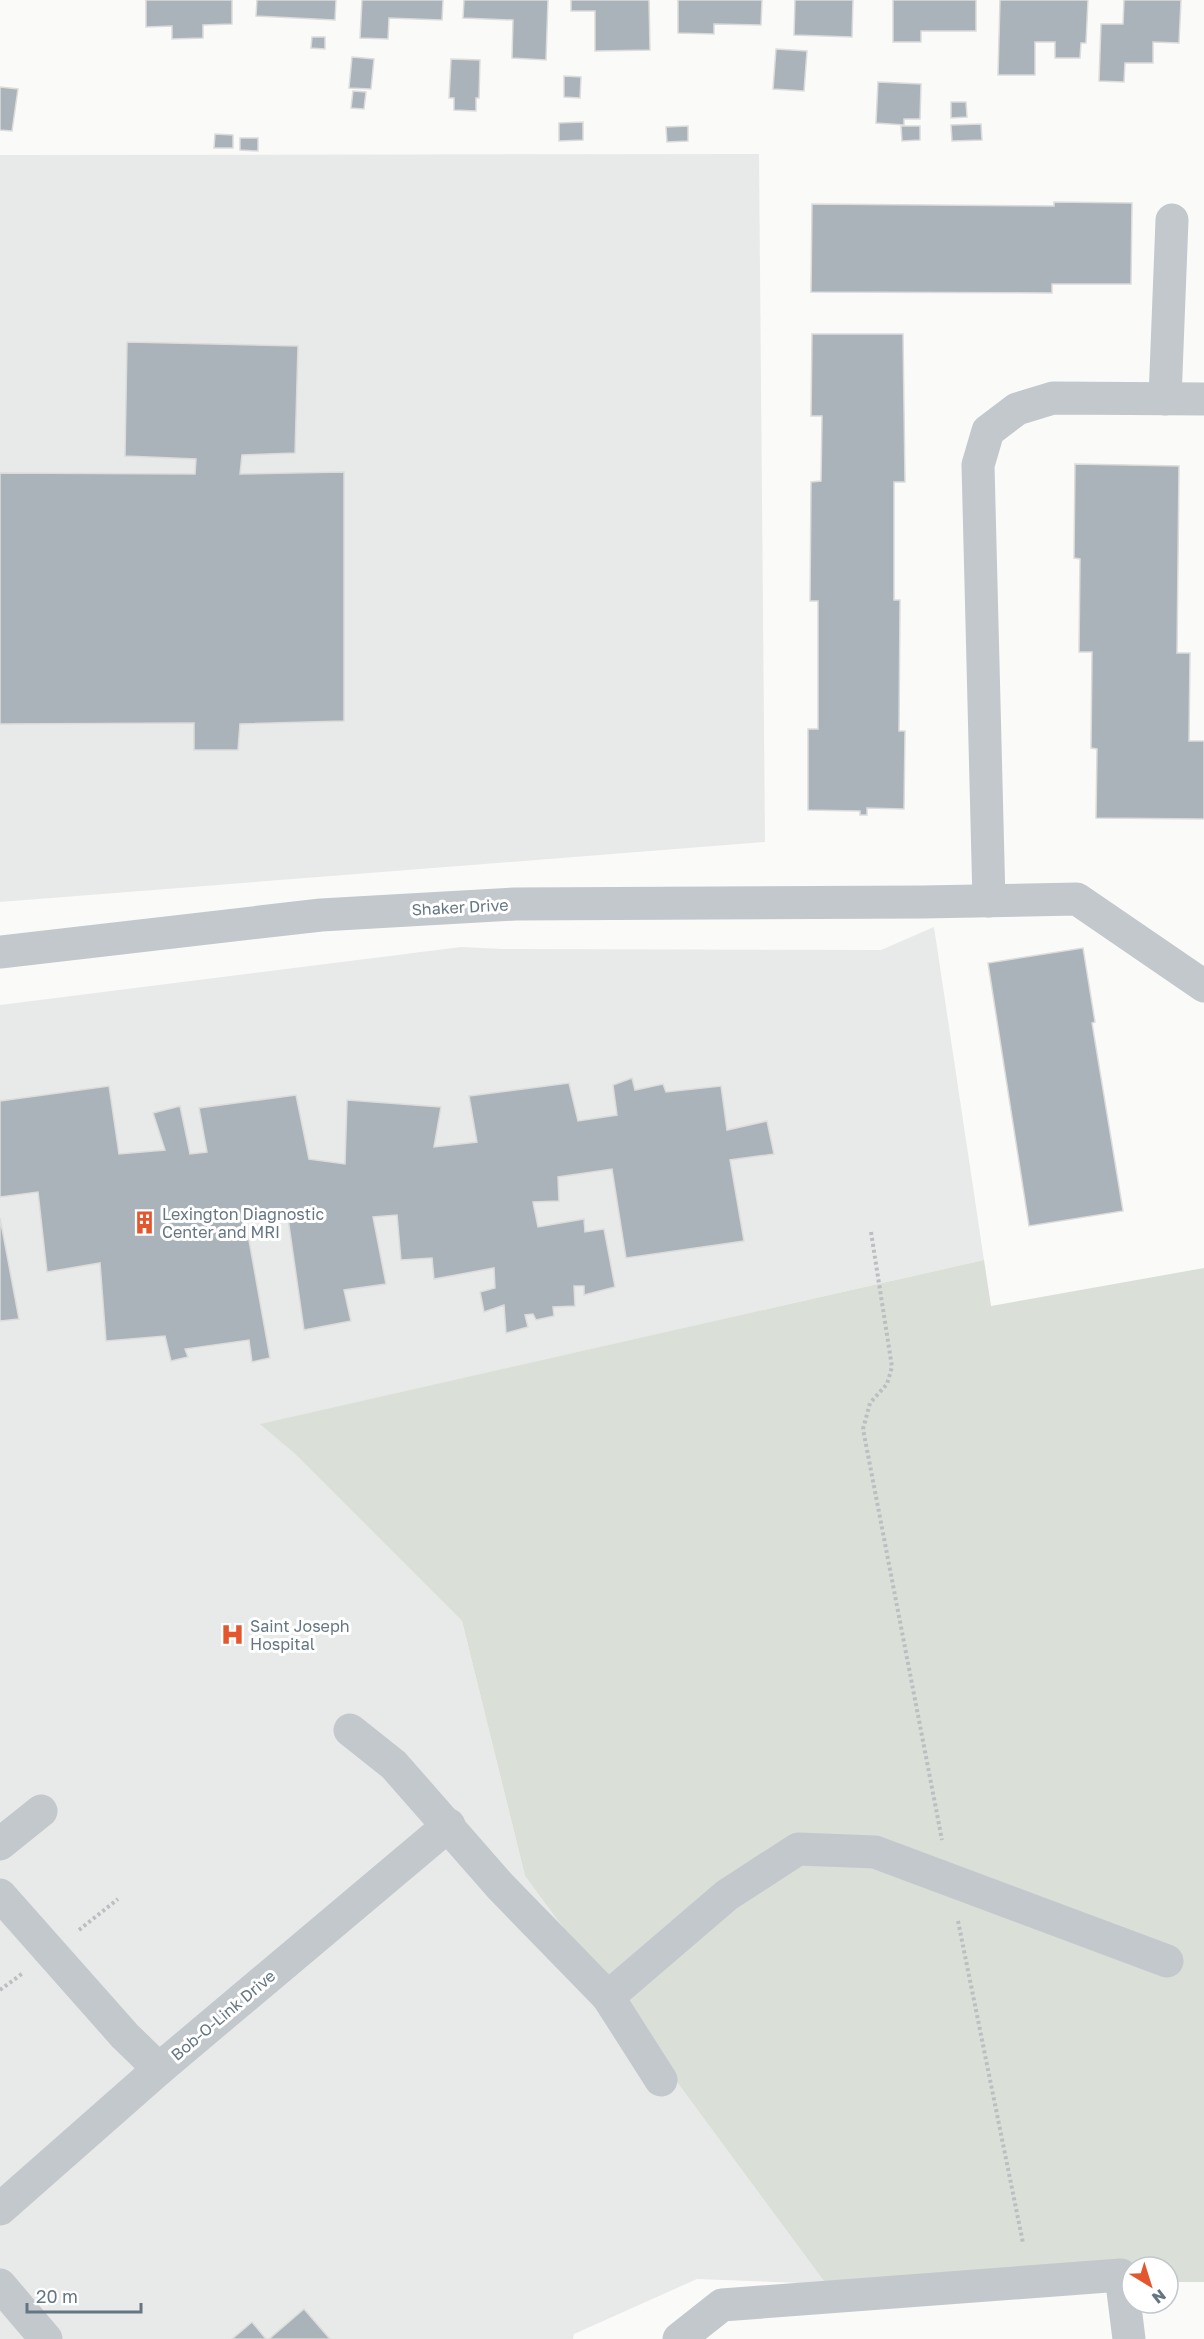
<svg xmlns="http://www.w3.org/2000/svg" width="1204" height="2339" font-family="'Golos Text',sans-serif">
<rect width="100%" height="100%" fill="#fafaf8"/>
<!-- built -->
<g fill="#e8e9e9">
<polygon points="759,154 765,842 0,902 0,155"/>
<polygon points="934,927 984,1260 261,1424 294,1453 462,1621 525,1876 826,2284 697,2279 574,2334 573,2339 0,2339 0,1005 461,947 503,949 881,950"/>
</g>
<!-- green -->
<polygon fill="#dadfd7" points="984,1260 991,1306 1204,1268 1204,2282 1168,2282 1168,2267 1132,2267 826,2284 525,1876 462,1621 294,1453 260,1424"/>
<!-- building -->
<g fill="#aab3b9" stroke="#dcdcda" stroke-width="1.5">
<polygon points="146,0 232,0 232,24 203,25 203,38 172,39 172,26 146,27"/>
<polygon points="257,0 336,0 335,20 256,16"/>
<polygon points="362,0 443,0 442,20 389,18 388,39 360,38"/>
<polygon points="464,0 548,0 546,60 512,58 513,20 463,18"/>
<polygon points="571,0 649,0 650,50 595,51 595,11 571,11"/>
<polygon points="678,0 762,0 761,25 714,24 714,34 678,33"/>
<polygon points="795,0 853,0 852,37 794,35"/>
<polygon points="893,0 976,0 976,31 921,31 921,42 893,42"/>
<polygon points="1000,0 1088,0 1086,43 1081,43 1080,58 1055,58 1055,42 1035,42 1035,75 998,75"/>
<polygon points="1124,0 1181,0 1179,43 1153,42 1153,63 1125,63 1124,82 1099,81 1101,24 1123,24"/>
<polygon points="312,37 325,37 325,49 311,48"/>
<polygon points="776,49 807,51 804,91 773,89"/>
<polygon points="352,57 374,59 371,89 349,88"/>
<polygon points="451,59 480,60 479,98 476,98 476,111 454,110 454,98 449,98"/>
<polygon points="564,76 581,77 580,98 564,97"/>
<polygon points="878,82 921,84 920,119 904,119 904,125 876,123"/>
<polygon points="0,87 18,89 12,131 0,130"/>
<polygon points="353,91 366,92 364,109 351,108"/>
<polygon points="951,102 966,102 967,117 951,118"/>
<polygon points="583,122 583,140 559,141 559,123"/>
<polygon points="981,124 982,140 952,141 951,125"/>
<polygon points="688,126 688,141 667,142 666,127"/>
<polygon points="901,126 920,126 920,140 902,141"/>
<polygon points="215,134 233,135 233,148 214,148"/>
<polygon points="240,138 258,138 258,151 240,150"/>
<polygon points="1054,202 1132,203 1131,284 1052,284 1052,293 811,292 812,204 1054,206"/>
<polygon points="812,334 903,334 905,482 894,482 894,600 900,600 899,731 905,731 904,809 867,808 867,815 860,815 860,811 808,810 808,729 818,729 818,601 810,601 811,482 821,481 822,416 811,416"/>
<polygon points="127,342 298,346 295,453 242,455 240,474 344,472 344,721 240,724 238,750 194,750 194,723 0,724 0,473 195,474 196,459 125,456"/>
<polygon points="1075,464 1179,466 1177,653 1190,653 1189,741 1204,741 1204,819 1096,818 1097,749 1091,748 1092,652 1079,652 1080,559 1074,558"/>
<polygon points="1083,948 1095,1022 1092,1023 1123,1211 1029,1226 988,963"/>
<polygon points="632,1078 635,1090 663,1084 666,1092 721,1086 727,1130 767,1121 774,1154 730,1160 744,1241 626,1258 612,1169 558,1177 559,1201 533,1202 538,1227 584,1219 585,1232 604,1229 615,1287 584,1295 584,1286 574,1286 575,1306 553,1307 554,1316 536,1320 533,1314 525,1315 528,1327 506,1333 504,1305 484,1312 480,1292 495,1288 494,1268 434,1279 432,1258 401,1260 397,1215 373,1217 386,1284 344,1290 351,1321 304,1330 287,1211 245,1218 270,1358 252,1362 249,1340 185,1349 188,1357 171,1361 165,1336 106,1341 100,1263 47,1272 38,1192 0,1197 0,1101 109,1086 119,1154 165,1150 153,1113 180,1106 190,1154 207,1152 199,1108 296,1095 309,1159 345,1164 347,1100 441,1107 434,1147 477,1142 469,1096 569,1083 578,1121 617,1115 613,1085"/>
<polygon points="0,1218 19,1319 0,1321"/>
<polygon points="304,2309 330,2339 269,2339"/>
<polygon points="252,2322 266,2339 232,2339"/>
</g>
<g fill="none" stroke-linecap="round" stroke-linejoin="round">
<!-- path -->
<g stroke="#bbbfc2" stroke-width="4" stroke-dasharray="3 3" stroke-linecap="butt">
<polyline points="871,1232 892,1367 887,1384 870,1403 863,1429 942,1840"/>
<polyline points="958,1921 1023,2243"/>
<polyline points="79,1930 118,1899"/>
<polyline points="0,1990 23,1973"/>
</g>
<!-- minor -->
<g stroke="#c3c8cc" stroke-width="33">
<polyline points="1165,399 1172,220"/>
<polyline points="989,901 978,465 988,431 1017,409 1053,398 1204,399"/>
<polyline points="0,952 321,915 515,904 922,902 1077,899 1204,986"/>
<polyline points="350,1730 394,1765 500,1886 608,1997 727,1895 798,1849 875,1852 1167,1961"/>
<polyline points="0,1844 41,1811"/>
<polyline points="0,1895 125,2036 159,2069"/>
<polyline points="608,1997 661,2080"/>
<polyline points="0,2209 159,2069 449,1825"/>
<polyline points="0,2285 46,2339"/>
<polyline points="679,2339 722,2305 1121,2275 1129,2339"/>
</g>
</g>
<!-- icons -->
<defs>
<symbol id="building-bare" viewBox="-9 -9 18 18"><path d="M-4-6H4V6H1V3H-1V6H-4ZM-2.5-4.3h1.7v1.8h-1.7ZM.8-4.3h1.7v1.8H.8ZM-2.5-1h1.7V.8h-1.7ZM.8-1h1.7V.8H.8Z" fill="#e4572e" stroke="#fff" stroke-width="2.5" paint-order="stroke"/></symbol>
<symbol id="hospital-bare" viewBox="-9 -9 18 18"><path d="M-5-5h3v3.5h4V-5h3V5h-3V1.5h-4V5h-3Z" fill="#e4572e" stroke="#fff" stroke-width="2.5" paint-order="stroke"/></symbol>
</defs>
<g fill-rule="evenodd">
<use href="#building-bare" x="128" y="1206" width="33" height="33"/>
<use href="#hospital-bare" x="216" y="1618" width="33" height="33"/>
</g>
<g text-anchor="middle" stroke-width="6" stroke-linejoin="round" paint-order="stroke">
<!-- street labels -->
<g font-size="16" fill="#657683" stroke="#fff">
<text transform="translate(460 907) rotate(-3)" y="6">Shaker Drive</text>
<text transform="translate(223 2015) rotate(-40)" y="6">Bob-O-Link Drive</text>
</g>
<!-- poi labels -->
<g font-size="16" fill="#657683" stroke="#fff" text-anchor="start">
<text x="162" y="1220">Lexington Diagnostic<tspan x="162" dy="18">Center and MRI</tspan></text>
<text x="250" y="1632">Saint Joseph<tspan x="250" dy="18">Hospital</tspan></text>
</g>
</g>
<!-- north arrow -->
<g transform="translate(1150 2285) rotate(142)"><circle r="28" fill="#ffffff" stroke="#c1c8cd" stroke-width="1.5"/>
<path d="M0-4.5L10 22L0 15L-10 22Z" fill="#e4572e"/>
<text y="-9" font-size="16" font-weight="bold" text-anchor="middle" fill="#657683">N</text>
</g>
<!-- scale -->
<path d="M27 2303v9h114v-9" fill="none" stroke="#657683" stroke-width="3"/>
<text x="36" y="2303" font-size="18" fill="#657683" stroke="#ffffff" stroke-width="4.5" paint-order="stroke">20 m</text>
</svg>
